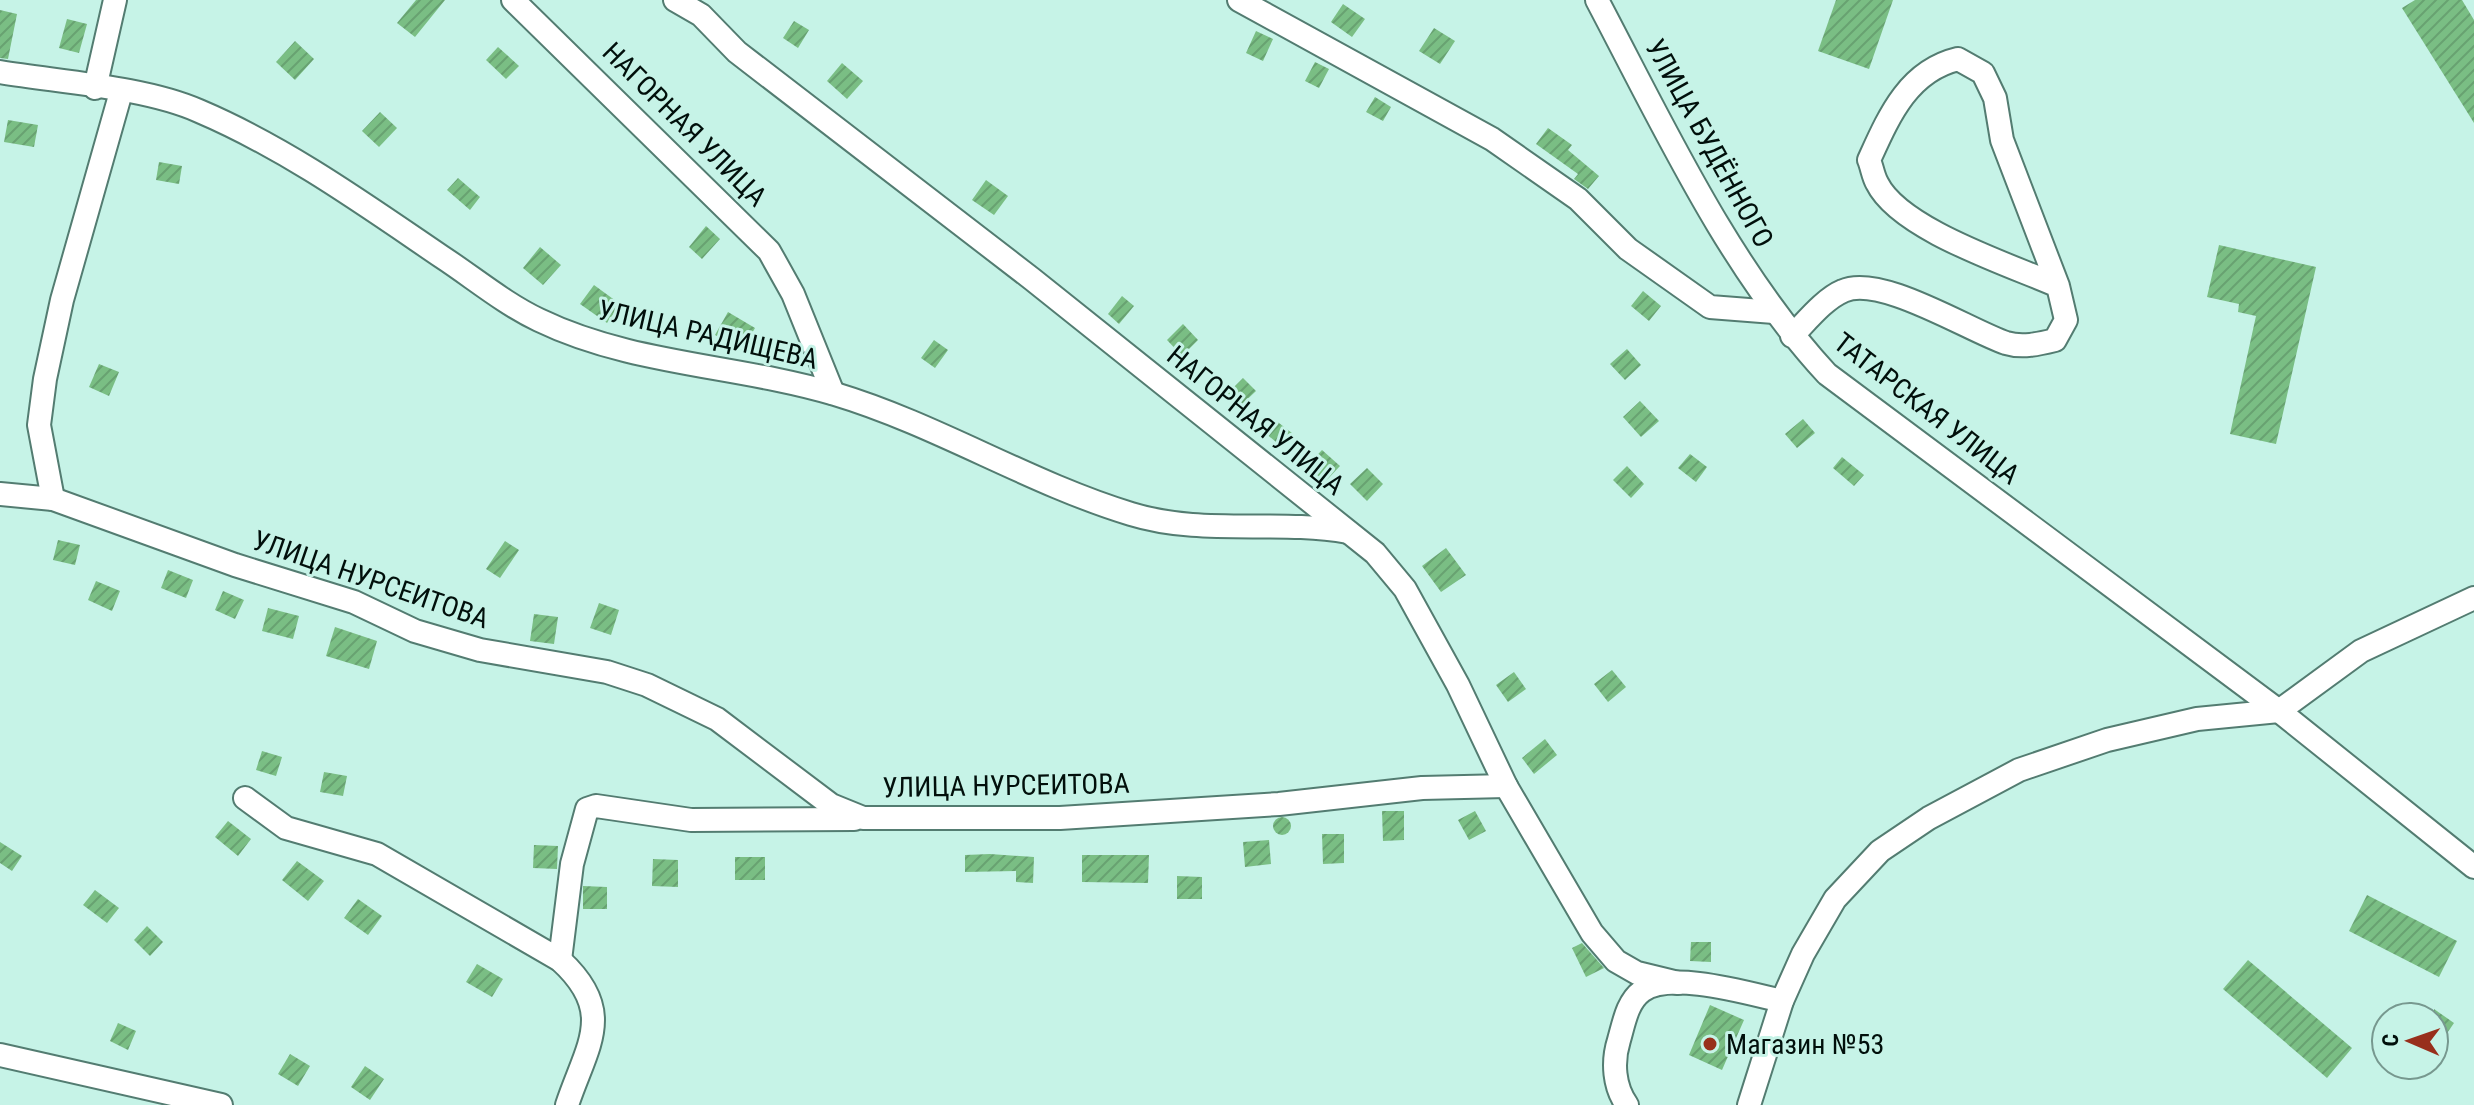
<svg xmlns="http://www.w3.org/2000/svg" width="2474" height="1105" font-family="'Roboto Condensed',sans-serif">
<defs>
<pattern id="building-hatch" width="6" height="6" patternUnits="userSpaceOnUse" patternTransform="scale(2)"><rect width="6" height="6" fill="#7abe84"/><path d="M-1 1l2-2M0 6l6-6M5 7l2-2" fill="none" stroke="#68a271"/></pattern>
</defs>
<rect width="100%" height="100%" fill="#c6f3e7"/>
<!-- building -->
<g fill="url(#building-hatch)">
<polygon points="416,0 445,0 415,37 397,23"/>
<polygon points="1836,0 1893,0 1869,69 1818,51"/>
<polygon points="2415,0 2462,0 2474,20 2474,123 2402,8"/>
<polygon points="1343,4 1365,19 1352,37 1331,22"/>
<polygon points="0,10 17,14 8,59 0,58"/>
<polygon points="67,19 87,24 79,53 59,48"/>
<polygon points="794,21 809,30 798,48 783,38"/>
<polygon points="1434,28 1455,41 1440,64 1419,51"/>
<polygon points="1256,31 1273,39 1263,61 1246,53"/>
<polygon points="295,41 314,59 295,80 276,62"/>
<polygon points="498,47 519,66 506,79 486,60"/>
<polygon points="1315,62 1329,69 1319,88 1305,81"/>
<polygon points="842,63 863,81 847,99 827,81"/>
<polygon points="1375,97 1391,107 1383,121 1366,112"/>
<polygon points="380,112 397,128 379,147 362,131"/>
<polygon points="8,120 38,125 34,147 4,142"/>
<polygon points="1548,128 1572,145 1568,150 1599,176 1588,189 1574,179 1578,174 1536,144"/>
<polygon points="159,162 182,166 179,184 156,180"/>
<polygon points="458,178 480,197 470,210 447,190"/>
<polygon points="986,180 1008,196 994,215 972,200"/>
<polygon points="706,226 720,239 702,259 689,247"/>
<polygon points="2219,245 2316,267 2276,444 2230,434 2256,316 2238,312 2239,304 2207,297"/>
<polygon points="540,247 561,265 543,285 523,268"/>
<polygon points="594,285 620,304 607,323 580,304"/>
<polygon points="1643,291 1661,306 1649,321 1631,306"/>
<polygon points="1122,296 1134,306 1119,324 1108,314"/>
<polygon points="728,312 755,328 742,350 715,335"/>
<polygon points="1183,324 1198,340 1182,356 1167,340"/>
<polygon points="934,340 948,350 935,368 921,358"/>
<polygon points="1627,349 1641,365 1625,380 1610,364"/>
<polygon points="99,364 119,372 109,396 89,387"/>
<polygon points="1243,378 1256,391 1239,407 1227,394"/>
<polygon points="1640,401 1659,421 1641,437 1623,417"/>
<polygon points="1803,419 1815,433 1797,448 1785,434"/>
<polygon points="1275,420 1292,433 1281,446 1265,433"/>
<polygon points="1322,450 1340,466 1325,482 1307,466"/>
<polygon points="1690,454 1707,467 1696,482 1678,468"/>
<polygon points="1842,457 1864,475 1854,486 1833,468"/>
<polygon points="1627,466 1644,484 1631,498 1613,480"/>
<polygon points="1367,468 1383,484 1367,501 1350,484"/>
<polygon points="58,540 80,545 75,565 53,560"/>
<polygon points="505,541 519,550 500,578 486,569"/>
<polygon points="1446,548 1466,575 1441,592 1422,566"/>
<polygon points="168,570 193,580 186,598 161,588"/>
<polygon points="96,581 120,591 112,611 88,600"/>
<polygon points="223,591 244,600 235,619 215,610"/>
<polygon points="599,603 619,610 611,635 590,628"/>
<polygon points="268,608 299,616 293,639 262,631"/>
<polygon points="534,614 558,617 554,644 530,641"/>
<polygon points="335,627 377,641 369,669 326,656"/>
<polygon points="1612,670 1626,687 1608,702 1594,684"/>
<polygon points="1514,672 1526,689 1508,702 1496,685"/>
<polygon points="1545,739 1557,755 1534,774 1522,758"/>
<polygon points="262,751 282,757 276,776 256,770"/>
<polygon points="324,772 347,776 343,796 320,792"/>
<polygon points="1382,811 1404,811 1404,840 1383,841"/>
<polygon points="1475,811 1486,831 1469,840 1458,820"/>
<circle cx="1282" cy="826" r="9"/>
<polygon points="228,821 251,839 238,856 215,837"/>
<polygon points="1322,834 1344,834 1344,863 1323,864"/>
<polygon points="1269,840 1271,864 1245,867 1243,842"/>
<polygon points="0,842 22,856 12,871 0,863"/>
<polygon points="534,845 558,846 557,869 533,868"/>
<polygon points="990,854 1034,857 1033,883 1016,882 1016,871 965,872 965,855"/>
<polygon points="1082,855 1149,855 1148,883 1082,882"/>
<rect x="735" y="857" width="30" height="23"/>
<polygon points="653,859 678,860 678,887 652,886"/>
<polygon points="297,861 324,881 308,901 282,880"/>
<polygon points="1177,876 1202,877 1202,899 1177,899"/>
<polygon points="583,886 607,887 607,909 583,909"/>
<polygon points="95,890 119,908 107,923 83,905"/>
<polygon points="2367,895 2457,941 2439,977 2349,931"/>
<polygon points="358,899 382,916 368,935 344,918"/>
<polygon points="147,926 163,942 150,956 134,940"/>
<polygon points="1691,942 1711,942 1711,962 1690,961"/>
<polygon points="1582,943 1604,968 1586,977 1572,948"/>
<polygon points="2248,960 2352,1048 2327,1078 2223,989"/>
<polygon points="477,964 503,979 492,997 466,982"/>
<polygon points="1710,1005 1744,1020 1722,1070 1689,1055"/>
<polygon points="2434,1009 2454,1023 2434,1052"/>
<polygon points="118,1023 136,1031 128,1050 110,1041"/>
<polygon points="290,1054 310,1066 298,1086 278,1074"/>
<polygon points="365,1066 384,1079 370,1100 351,1087"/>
</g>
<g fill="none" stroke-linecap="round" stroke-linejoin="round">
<defs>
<g id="minor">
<polyline points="513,0 769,251 793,294 833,393"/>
<polyline points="675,0 701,15 737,52 1032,279 1375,553 1405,589 1458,685 1506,786 1592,933 1616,961 1637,973 1678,983"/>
<polyline points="1239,0 1492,139 1578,199 1628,249 1710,307 1774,312"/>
<path d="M 1597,0 C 1664,127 1729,268 1827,374 L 2279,711 L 2474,867"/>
<path d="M 0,72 C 60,82 145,87 199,111 C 286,148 364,204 442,257 C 474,278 505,304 539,320 C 632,365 738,365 835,394 C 938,425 1029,483 1131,514 C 1202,536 1277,519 1348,532"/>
<polyline points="95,88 115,0"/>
<path d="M 1792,336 C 1806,322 1824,299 1843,291 C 1880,274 1968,330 2006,343 C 2022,348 2039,344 2055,340 L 2066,320 L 2058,286 L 2002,140 L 1995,98 L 1983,73 L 1958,59 C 1908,71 1889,116 1869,160 C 1872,167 1873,176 1877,183 C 1900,230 2011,265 2058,286"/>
<polyline points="0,494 53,499 235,565 354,602 415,631 480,650 607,672 647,685 717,719 831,805 863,818 1060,818 1279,804 1422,788 1506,786"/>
<polyline points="53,499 39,425 45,379 62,300 121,92"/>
<path d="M 245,798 L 286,828 L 377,854 L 560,960 C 617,1012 587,1045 567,1105"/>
<polyline points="560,960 572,864 587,809 596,806 691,820 854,819"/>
<polyline points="0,1055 221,1105"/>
<path d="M 1627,1105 C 1614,1087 1612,1062 1619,1040 C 1624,1023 1627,1002 1642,991 C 1670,970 1750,994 1782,1001"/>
<polyline points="1749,1105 1782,1001 1803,954 1835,899 1880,851 1929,818 2019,770 2107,740 2197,719 2279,711 2361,651 2474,598"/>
</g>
</defs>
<!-- minor casing -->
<use href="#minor" stroke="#537c71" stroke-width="26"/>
<!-- minor -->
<use href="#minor" stroke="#fff" stroke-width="22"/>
</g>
<!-- markers -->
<circle fill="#982f1c" stroke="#c6f3e7" stroke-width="3" cx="1710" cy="1044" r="8"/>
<g text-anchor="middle" stroke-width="6" stroke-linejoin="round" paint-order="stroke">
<!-- street labels -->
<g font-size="28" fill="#010f0b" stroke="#c6f3e7">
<text transform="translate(685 124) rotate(45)" y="10">НАГОРНАЯ УЛИЦА</text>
<text transform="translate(1710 143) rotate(61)" y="10">УЛИЦА БУДЁННОГО</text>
<text transform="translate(708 334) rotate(13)" y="10">УЛИЦА РАДИЩЕВА</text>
<text transform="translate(1927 408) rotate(38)" y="10">ТАТАРСКАЯ УЛИЦА</text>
<text transform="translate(1256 420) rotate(39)" y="10">НАГОРНАЯ УЛИЦА</text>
<text transform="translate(371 579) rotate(19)" y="10">УЛИЦА НУРСЕИТОВА</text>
<text transform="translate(1006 785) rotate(-1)" y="10">УЛИЦА НУРСЕИТОВА</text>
</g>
<!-- poi labels -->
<g font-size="28" fill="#010f0b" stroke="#c6f3e7" text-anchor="start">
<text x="1726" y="1054">Магазин №53</text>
</g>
</g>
<!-- north arrow -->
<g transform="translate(2410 1041) rotate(272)"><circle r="38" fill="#c6f3e7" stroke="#77988f" stroke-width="2"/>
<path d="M0-6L14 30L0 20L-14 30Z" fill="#982f1c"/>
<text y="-12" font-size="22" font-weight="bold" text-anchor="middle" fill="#010f0b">С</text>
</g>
</svg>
